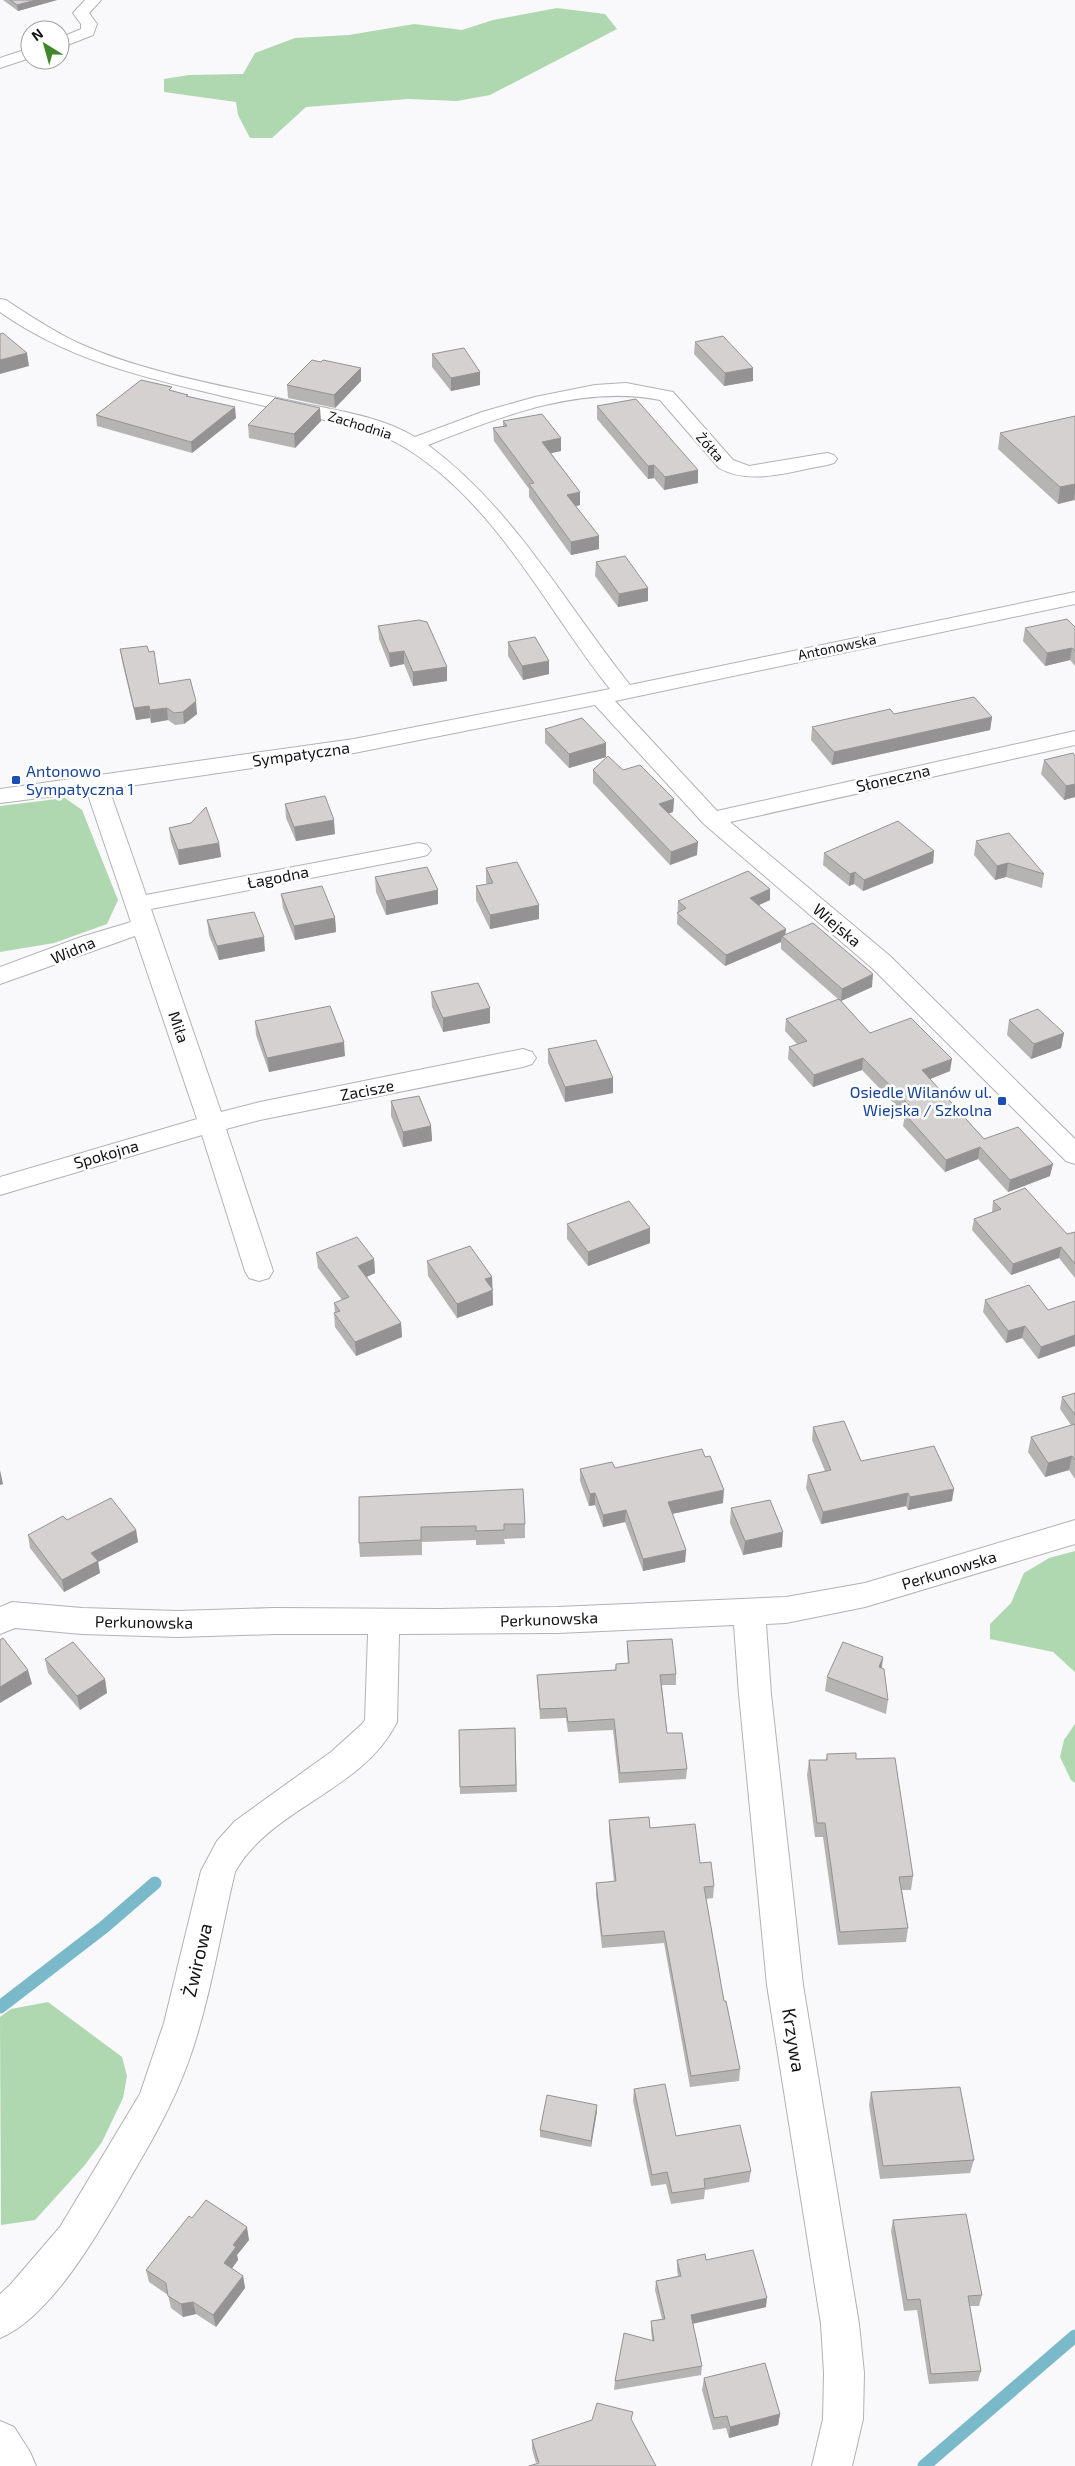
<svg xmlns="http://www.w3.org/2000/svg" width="1075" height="2466" font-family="'Exo 2',sans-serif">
<rect width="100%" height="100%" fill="#f9f8fb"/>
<!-- green -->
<g fill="#afd7b0">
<polygon points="557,8 605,14 617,29 490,95 457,101 408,99 306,107 272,138 250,138 238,115 236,102 164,92 164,79 189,75 243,74 255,53 295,38 349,35 414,24 462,30 493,20"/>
<polygon points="65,798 82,810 118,900 107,924 54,943 0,952 0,806"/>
<polygon points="1075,1551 1075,1672 1053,1652 990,1639 990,1624 1011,1603 1024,1573 1049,1558"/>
<polygon points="1075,1724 1075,1783 1071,1780 1060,1757 1064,1740"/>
<polygon points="48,2002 122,2057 127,2076 123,2098 102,2142 84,2166 35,2220 1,2225 0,2017 11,2009"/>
</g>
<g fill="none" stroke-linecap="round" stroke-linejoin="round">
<!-- stream -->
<g stroke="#7ab9c9" stroke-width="13">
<polyline points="0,2007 104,1927 155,1883"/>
<polyline points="924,2466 1075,2336"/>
</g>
<defs>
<g id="street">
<polygon points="85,0 101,0 89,13 97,24 93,35 60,48 60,38 81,29 81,24 73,13"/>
<polygon points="30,48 30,58 0,68 0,58"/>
<path d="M 0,299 L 6,300 C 30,316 53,331 78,343 C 145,373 220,385 291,401 C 332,410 378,415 415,437 L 482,412 L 535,397 L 595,385 L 626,383 L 673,392 L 733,460 L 749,466 L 827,453 L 834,455 L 837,459 L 834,463 L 827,465 C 792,471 751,486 719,468 L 660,400 C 581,384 500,417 428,445 C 514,509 564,602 630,685 L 1075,592 L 1075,604 L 615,701 L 717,811 L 1075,731 L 1075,745 L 730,822 L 890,956 L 1075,1139 L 1075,1164 L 1066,1161 L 872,968 L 704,824 L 595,705 L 354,753 L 109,789 L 146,895 L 419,843 L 427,845 L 431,850 L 427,855 L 419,857 L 151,909 L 221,1112 L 260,1102 L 523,1049 L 532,1052 L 536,1058 L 532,1064 L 523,1067 L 260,1120 L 226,1129 L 273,1271 L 269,1278 L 259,1281 L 249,1278 L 245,1271 L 202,1135 L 0,1195 L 0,1177 L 197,1119 L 135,936 L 0,984 L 0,967 L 81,937 L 131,922 L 87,792 L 0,803 L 0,789 L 354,739 L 610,689 C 544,606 493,497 397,443 C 383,435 367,431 351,426 C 305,416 260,405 214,394 C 138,376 65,358 0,312 Z"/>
<path d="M 1075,1520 L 1075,1544 L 865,1607 L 786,1623 L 766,1624 L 771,1694 L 803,1985 L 859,2324 L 864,2373 L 863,2419 L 852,2466 L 812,2466 L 823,2419 L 824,2373 L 821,2324 L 767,1985 L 739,1694 L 734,1625 L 558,1633 L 399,1634 L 397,1722 C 363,1791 270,1808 235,1872 C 220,1935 210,2000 189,2060 C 173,2105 150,2144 126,2185 C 99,2232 51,2317 0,2338 L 0,2294 L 10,2285 L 60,2227 L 140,2094 L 164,2023 L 201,1871 L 217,1841 L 235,1821 L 331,1752 L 362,1724 L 365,1720 L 368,1634 L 274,1634 L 178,1637 L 82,1634 L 15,1628 L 0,1634 L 0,1607 L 12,1602 L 82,1608 L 178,1611 L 274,1608 L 440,1609 L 558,1607 L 786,1597 L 865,1583 Z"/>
<polygon points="0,2421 14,2427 30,2452 36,2466 0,2466"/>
</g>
</defs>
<!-- street casing -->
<use href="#street" stroke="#b2b2b5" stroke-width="2"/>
<!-- street -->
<use href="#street" fill="#fff" fill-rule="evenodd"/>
</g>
<!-- wall -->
<g fill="#b6b4b3">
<polygon points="3,0 57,0 18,11"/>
<polygon points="695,342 753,368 753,381 724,386 694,354"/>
<polygon points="432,354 480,372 480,385 451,391 432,367"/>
<polygon points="321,362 361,381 335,408 288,398 287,385"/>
<polygon points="172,391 236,418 192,453 97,426 96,415"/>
<polygon points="597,406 698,470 698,483 664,490 654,478 648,479 597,419"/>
<polygon points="1075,416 1075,501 1074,500 1058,504 998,449 1000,433"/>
<polygon points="321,421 295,448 249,438 248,425"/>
<polygon points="503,421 561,438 561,451 551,453 580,492 580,505 576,506 599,536 599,549 571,555 529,497 529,489 494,441 493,428 503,426"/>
<polygon points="596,562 648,601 618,607 595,576"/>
<polygon points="378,626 447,667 447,681 413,686 404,664 390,667 379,639"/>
<polygon points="1075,627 1075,666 1070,660 1045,666 1023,641 1025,628"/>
<polygon points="508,642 549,661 549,674 523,680 508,656"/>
<polygon points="120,649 149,652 159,684 197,714 184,724 175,725 168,720 151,723 150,718 136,720 122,661"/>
<polygon points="894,714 992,717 990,730 832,765 811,740 812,727"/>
<polygon points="545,729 606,757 569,768 545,743"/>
<polygon points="1075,756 1075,797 1064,800 1041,774 1044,760"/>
<polygon points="593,770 623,770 674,799 673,812 668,813 697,855 670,865 593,783"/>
<polygon points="285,804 335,834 296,841 286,818"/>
<polygon points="191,823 219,843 221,857 179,865 171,842 169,828"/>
<polygon points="976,841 1044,874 1042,888 1006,877 995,880 974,855"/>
<polygon points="934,851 933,863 863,891 854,884 849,886 823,865 824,853"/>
<polygon points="486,868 539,919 490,929 476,900 476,886 487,884 486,882"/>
<polygon points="375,877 438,890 438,904 386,915 376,892"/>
<polygon points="281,894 335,918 336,932 295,940 283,908"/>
<polygon points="770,900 759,905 786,935 872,987 841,1001 870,1033 950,1071 930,1079 984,1139 1050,1176 1008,1192 978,1159 945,1172 903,1126 905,1115 862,1070 813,1087 788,1059 789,1047 797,1044 785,1031 786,1019 838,999 781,949 781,942 725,966 677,924 678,901"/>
<polygon points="207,920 265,951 219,960 209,935"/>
<polygon points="431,992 490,1023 443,1032 432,1007"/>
<polygon points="1009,1020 1064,1033 1061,1048 1031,1059 1007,1035"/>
<polygon points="255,1021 345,1056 269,1072 256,1035"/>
<polygon points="548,1049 613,1078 613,1093 565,1102 548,1063"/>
<polygon points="391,1101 431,1126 432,1141 403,1147 391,1116"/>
<polygon points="993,1201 1067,1234 1075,1232 1075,1278 1059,1258 1011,1275 972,1230 974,1219 992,1212"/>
<polygon points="567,1224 650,1228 650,1243 588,1266 567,1239"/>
<polygon points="316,1253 374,1259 375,1273 367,1277 401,1323 402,1337 356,1356 335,1327 334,1313 335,1313 334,1303 342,1300 318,1268"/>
<polygon points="427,1261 492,1277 493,1305 457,1318 428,1276"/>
<polygon points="985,1300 1048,1310 1075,1301 1038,1359 1022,1338 1006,1343 983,1312"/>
<polygon points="1075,1393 1075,1479 1069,1470 1045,1477 1028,1452 1031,1437 1071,1425 1060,1409 1062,1397"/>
<polygon points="813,1427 861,1461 952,1501 908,1510 906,1506 821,1524 806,1488 808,1475 825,1471 812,1440"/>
<polygon points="615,1468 723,1503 672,1514 686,1550 685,1562 643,1571 625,1522 603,1527 595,1505 589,1506 580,1481 580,1469"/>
<polygon points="359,1497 525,1524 525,1538 504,1539 505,1544 476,1545 476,1540 422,1542 422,1555 360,1557 359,1543"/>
<polygon points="731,1508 782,1547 743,1555 730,1523"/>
<polygon points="67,1520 136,1530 138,1542 98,1562 100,1573 64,1592 30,1548 28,1535"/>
<polygon points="627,1641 676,1674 676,1685 662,1685 667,1733 687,1769 686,1779 619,1783 613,1730 568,1732 566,1718 540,1719 537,1675 615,1670 616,1664 628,1663 627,1651"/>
<polygon points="883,1657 882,1668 888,1700 886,1714 825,1691 827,1677"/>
<polygon points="45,1659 105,1679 107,1693 80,1710 48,1673"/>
<polygon points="515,1728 517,1792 460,1794 459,1730"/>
<polygon points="827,1754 856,1759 913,1876 911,1890 902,1890 908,1928 906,1942 838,1945 823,1837 815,1837 807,1775 809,1760 826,1760"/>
<polygon points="609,1820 650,1828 700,1863 714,1886 713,1898 706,1899 724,2001 740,2069 739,2081 690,2087 664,1943 602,1948 596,1895 596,1883 614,1882 609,1832"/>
<polygon points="634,2089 676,2136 751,2171 749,2182 705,2190 704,2199 671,2204 666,2184 651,2186 633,2101"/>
<polygon points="871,2092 974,2160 970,2173 880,2179 869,2105"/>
<polygon points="597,2111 591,2147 540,2137 540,2130"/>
<polygon points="192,2218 249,2240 237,2255 238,2260 232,2268 243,2276 245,2288 216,2327 196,2314 183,2317 171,2308 168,2295 149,2282 146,2270"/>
<polygon points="893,2220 982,2295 979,2306 970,2306 981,2371 978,2381 929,2384 917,2310 904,2311 891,2231"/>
<polygon points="677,2260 706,2260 766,2307 693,2324 702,2366 701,2375 614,2390 615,2381 652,2340 651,2330 651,2321 662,2319 655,2290 656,2281 678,2276 677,2269"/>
<polygon points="704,2378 780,2414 778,2425 729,2438 726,2428 713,2430 702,2390"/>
<polygon points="632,2421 536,2463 532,2449 532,2440"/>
</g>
<!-- shaded-wall -->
<g fill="#949292">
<polygon points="36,0 57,0 18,11 17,5"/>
<polygon points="27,353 29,366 0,374 0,360"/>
<polygon points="361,368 361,381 335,408 334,395"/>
<polygon points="753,368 753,381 724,386 725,373"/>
<polygon points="480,372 480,385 451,391 451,378"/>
<polygon points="235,407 236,418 192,453 191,442"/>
<polygon points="320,408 321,421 295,448 294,434"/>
<polygon points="561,438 561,451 542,455 542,442"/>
<polygon points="654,465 654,478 648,479 648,466"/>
<polygon points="698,470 698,483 664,490 665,477"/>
<polygon points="1075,484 1075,492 1074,500 1058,504 1060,487"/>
<polygon points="580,492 580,505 567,508 567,495"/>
<polygon points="599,536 599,549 571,555 571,542"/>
<polygon points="648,588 648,601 618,607 619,594"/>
<polygon points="1072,648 1070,660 1045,666 1047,653"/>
<polygon points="404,651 404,664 390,667 389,653"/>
<polygon points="549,661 549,674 523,680 522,666"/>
<polygon points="447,667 447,681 413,686 413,672"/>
<polygon points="196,701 197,714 184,724 183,712"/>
<polygon points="149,706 150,718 136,720 134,708"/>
<polygon points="167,708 168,720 151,723 150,710"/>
<polygon points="992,717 990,730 832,765 834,752"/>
<polygon points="606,743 606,757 569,768 569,754"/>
<polygon points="1075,784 1075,797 1064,800 1066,786"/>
<polygon points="674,799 673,812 658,817 659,804"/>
<polygon points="334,820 335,834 296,841 294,827"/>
<polygon points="698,842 697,855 670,865 671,852"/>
<polygon points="219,843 221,857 179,865 178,850"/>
<polygon points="934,851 933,863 863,891 864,880"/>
<polygon points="1008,863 1006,877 995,880 997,866"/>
<polygon points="855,872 854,884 849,886 850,874"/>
<polygon points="770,889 770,900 750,909 750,898"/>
<polygon points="438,890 438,904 386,915 386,901"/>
<polygon points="539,905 539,919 490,929 490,915"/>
<polygon points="335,918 336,932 295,940 294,926"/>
<polygon points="786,929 785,940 782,936 781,942 725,966 726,955"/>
<polygon points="264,937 265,951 219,960 217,946"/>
<polygon points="873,974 872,987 841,1001 842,989"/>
<polygon points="490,1008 490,1023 443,1032 443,1018"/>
<polygon points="1064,1033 1061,1048 1031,1059 1034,1044"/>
<polygon points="344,1042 345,1056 269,1072 267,1058"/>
<polygon points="863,1058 862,1070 813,1087 814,1075"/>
<polygon points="952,1059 950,1071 920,1083 922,1070"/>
<polygon points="613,1078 613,1093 565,1102 565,1087"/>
<polygon points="431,1126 432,1141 403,1147 403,1132"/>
<polygon points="980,1147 978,1159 945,1172 946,1160"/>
<polygon points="1053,1164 1050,1176 1008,1192 1010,1180"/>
<polygon points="650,1228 650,1243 588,1266 588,1252"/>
<polygon points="1061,1247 1059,1258 1011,1275 1013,1264"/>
<polygon points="374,1259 375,1273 359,1280 358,1266"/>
<polygon points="492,1277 493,1305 457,1318 457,1304 485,1279"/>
<polygon points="401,1323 402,1337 356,1356 355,1342"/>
<polygon points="1025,1326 1022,1338 1006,1343 1008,1331"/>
<polygon points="1075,1335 1075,1346 1038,1359 1041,1347"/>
<polygon points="1072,1456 1069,1470 1045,1477 1048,1463"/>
<polygon points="0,1470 3,1484 0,1485"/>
<polygon points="954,1489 952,1501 908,1510 910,1497"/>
<polygon points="724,1490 723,1503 667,1515 668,1502"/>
<polygon points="595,1493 595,1505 589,1506 590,1494"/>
<polygon points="908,1493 906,1506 821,1524 823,1512"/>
<polygon points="626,1510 625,1522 603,1527 603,1515"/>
<polygon points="136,1530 138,1542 98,1562 100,1573 64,1592 62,1580 91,1553"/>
<polygon points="783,1532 782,1547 743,1555 745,1541"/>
<polygon points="686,1550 685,1562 643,1571 643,1559"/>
<polygon points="883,1657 881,1671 879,1667"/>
<polygon points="28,1670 32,1684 0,1703 0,1687"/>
<polygon points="105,1679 107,1693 80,1710 77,1696"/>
<polygon points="597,2105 597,2111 591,2147 591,2141"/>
<polygon points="247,2227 249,2240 237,2255 238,2260 227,2275 224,2263 233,2245"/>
<polygon points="243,2276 245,2288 216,2327 213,2315"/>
<polygon points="767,2298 766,2307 690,2324 691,2315"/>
<polygon points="193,2302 196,2314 183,2317 181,2304"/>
<polygon points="780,2414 778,2425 729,2438 730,2427"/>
</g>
<!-- building -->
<g fill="#d4d1d0" stroke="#949292">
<polygon points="10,0 36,0 17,5"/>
<polygon points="3,333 27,353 0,360 0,334"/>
<polygon points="723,336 753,368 725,373 695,342"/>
<polygon points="464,348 480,372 451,378 432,354"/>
<polygon points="312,360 321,362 323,360 361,368 334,395 287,385"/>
<polygon points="141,380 172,387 169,390 188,395 186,396 235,407 191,442 96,415"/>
<polygon points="275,398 320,408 294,434 248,425"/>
<polygon points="636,399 698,470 665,477 654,465 648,466 597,406"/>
<polygon points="542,414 561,438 542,442 580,492 567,495 599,536 571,542 529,484 534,483 493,428 507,426 503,421"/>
<polygon points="1075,416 1075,484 1060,487 1000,433"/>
<polygon points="625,556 648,588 619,594 596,562"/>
<polygon points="1067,619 1075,627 1075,651 1072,648 1047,653 1025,628"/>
<polygon points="419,620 427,622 447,667 413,672 404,651 389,653 378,626"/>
<polygon points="535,637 549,661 522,666 508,642"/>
<polygon points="147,646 149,652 154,651 159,684 190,679 196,701 183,712 174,713 167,708 150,710 149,706 134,708 120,649"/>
<polygon points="974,697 992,717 834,752 812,727 890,709 894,714"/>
<polygon points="582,718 606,743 569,754 545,729"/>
<polygon points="1073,753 1075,756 1075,784 1066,786 1044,760"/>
<polygon points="608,756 623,770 640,765 674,799 659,804 698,842 671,852 593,770"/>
<polygon points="325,796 334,820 294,827 285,804"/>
<polygon points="206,807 219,843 178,850 169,828 191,823"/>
<polygon points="898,821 934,851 864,880 855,872 850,874 824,853"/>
<polygon points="1009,833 1044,874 1008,863 997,866 976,841"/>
<polygon points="517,862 539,905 490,915 476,886 493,883 486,868"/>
<polygon points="427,867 438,890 386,901 375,877"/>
<polygon points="748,871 770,889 750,898 786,929 726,955 677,913 686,908 678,901"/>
<polygon points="322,886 335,918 294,926 281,894"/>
<polygon points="254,912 264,937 217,946 207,920"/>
<polygon points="813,923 873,974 842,989 782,936"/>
<polygon points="478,983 490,1008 443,1018 431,992"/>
<polygon points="839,999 870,1033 911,1018 952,1059 922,1070 984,1139 1018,1127 1053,1164 1010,1180 980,1147 946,1160 905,1114 914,1110 863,1058 814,1075 789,1047 807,1041 786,1019"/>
<polygon points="330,1006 344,1042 267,1058 255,1021"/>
<polygon points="1038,1009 1064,1033 1034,1044 1009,1020"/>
<polygon points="596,1040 613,1078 565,1087 548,1049"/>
<polygon points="419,1096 431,1126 403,1132 391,1101"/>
<polygon points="1025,1188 1067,1234 1075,1232 1075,1264 1061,1247 1013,1264 974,1219 1001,1209 993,1201"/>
<polygon points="629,1201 650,1228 588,1252 567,1224"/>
<polygon points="357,1237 374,1259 358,1266 401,1323 355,1342 334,1313 340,1311 334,1303 349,1297 316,1253"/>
<polygon points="470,1246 492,1277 485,1279 493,1290 457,1304 427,1261"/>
<polygon points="1029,1285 1048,1310 1075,1301 1075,1335 1041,1347 1025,1326 1008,1331 985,1300"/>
<polygon points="1075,1393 1075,1415 1062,1397"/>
<polygon points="844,1421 861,1461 934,1446 954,1489 910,1497 908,1493 823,1512 808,1475 831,1470 813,1427"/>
<polygon points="1075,1424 1075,1460 1072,1456 1048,1463 1031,1437"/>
<polygon points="702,1449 705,1457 710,1456 724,1490 668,1502 686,1550 643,1559 626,1510 603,1515 595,1493 590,1494 580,1469 612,1462 615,1468"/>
<polygon points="523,1489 525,1524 504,1524 504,1530 476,1531 476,1526 421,1527 421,1540 359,1543 359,1497"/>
<polygon points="111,1498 136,1530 91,1553 98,1561 62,1580 28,1535 63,1516 67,1520"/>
<polygon points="770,1500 783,1532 745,1541 731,1508"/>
<polygon points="3,1638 28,1670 0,1687 0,1640"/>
<polygon points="672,1639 676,1674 660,1675 667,1733 682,1733 687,1769 620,1773 614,1719 568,1722 566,1708 540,1709 537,1675 616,1670 616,1664 629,1663 627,1641"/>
<polygon points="73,1642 105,1679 77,1696 45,1659"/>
<polygon points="843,1642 883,1657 879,1667 884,1669 888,1700 827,1677"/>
<polygon points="515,1728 516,1785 460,1787 459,1730"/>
<polygon points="856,1753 856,1759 895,1758 913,1876 899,1877 908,1928 840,1932 825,1823 817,1823 809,1760 827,1760 827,1754"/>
<polygon points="649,1817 650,1828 695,1824 700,1863 711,1862 714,1886 704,1887 724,2001 726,2001 740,2069 691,2076 664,1931 602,1936 596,1883 616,1881 609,1820"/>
<polygon points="665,2084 676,2136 740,2125 751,2171 704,2179 705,2188 672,2193 667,2172 652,2175 634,2089"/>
<polygon points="960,2087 974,2160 883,2166 871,2092"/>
<polygon points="547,2095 597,2105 591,2141 540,2130"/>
<polygon points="206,2200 247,2227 233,2245 236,2247 224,2263 243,2276 213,2315 193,2302 181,2304 168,2296 166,2283 146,2270 189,2216 192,2218"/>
<polygon points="966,2214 982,2295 968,2296 981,2371 931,2374 920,2299 907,2300 893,2220"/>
<polygon points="753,2250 767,2298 691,2315 702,2366 615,2381 624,2333 654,2341 651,2321 665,2319 656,2281 681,2276 677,2260 705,2254 706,2260"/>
<polygon points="765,2363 780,2414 730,2427 727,2416 714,2418 704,2378"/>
<polygon points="597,2403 633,2412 631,2419 656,2466 529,2466 539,2463 532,2440 592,2420"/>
</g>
<!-- markers -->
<g fill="#1a4fb4" stroke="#fff" stroke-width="2">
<rect x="11" y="775" width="10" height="10" rx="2.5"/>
<rect x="997" y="1096" width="10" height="10" rx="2.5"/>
</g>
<g text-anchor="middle" stroke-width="5" stroke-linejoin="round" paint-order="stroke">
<!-- far-street labels -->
<g font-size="14" fill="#131314" stroke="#fff">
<text transform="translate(360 425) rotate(17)" y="5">Zachodnia</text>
<text transform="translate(710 447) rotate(49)" y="5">Żółta</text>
<text transform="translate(837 647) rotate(-12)" y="5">Antonowska</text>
</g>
<!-- street labels -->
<g font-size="16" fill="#131314" stroke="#fff">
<text transform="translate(301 754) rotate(-8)" y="6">Sympatyczna</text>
<text transform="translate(893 778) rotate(-13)" y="6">Słoneczna</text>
<text transform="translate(278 877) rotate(-11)" y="6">Łagodna</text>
<text transform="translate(837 925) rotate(40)" y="6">Wiejska</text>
<text transform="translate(73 950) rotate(-23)" y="6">Widna</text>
<text transform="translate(179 1027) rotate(71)" y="6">Miła</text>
<text transform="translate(367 1090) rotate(-11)" y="6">Zacisze</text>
<text transform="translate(106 1154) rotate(-16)" y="6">Spokojna</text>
<text transform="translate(949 1570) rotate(-17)" y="6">Perkunowska</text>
<text transform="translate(549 1619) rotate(-2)" y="6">Perkunowska</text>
<text transform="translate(144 1622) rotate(1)" y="6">Perkunowska</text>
</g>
<!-- transit labels -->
<g font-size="16" fill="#164399" stroke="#fff" text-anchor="start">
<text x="26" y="777">Antonowo<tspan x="26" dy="18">Sympatyczna 1</tspan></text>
<text x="992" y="1098" text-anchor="end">Osiedle Wilanów ul.<tspan x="992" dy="18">Wiejska / Szkolna</tspan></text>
</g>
<!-- near-street labels -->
<g font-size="19" fill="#131314" stroke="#fff">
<text transform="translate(197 1960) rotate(-77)" y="7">Żwirowa</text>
<text transform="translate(794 2040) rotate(81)" y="7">Krzywa</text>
</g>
</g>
<!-- north arrow -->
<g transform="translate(45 45) rotate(323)"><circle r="24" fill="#ffffff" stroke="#a1a1a1"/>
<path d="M0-4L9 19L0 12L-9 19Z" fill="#41862a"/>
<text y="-8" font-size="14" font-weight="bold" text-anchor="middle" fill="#131314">N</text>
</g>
</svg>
